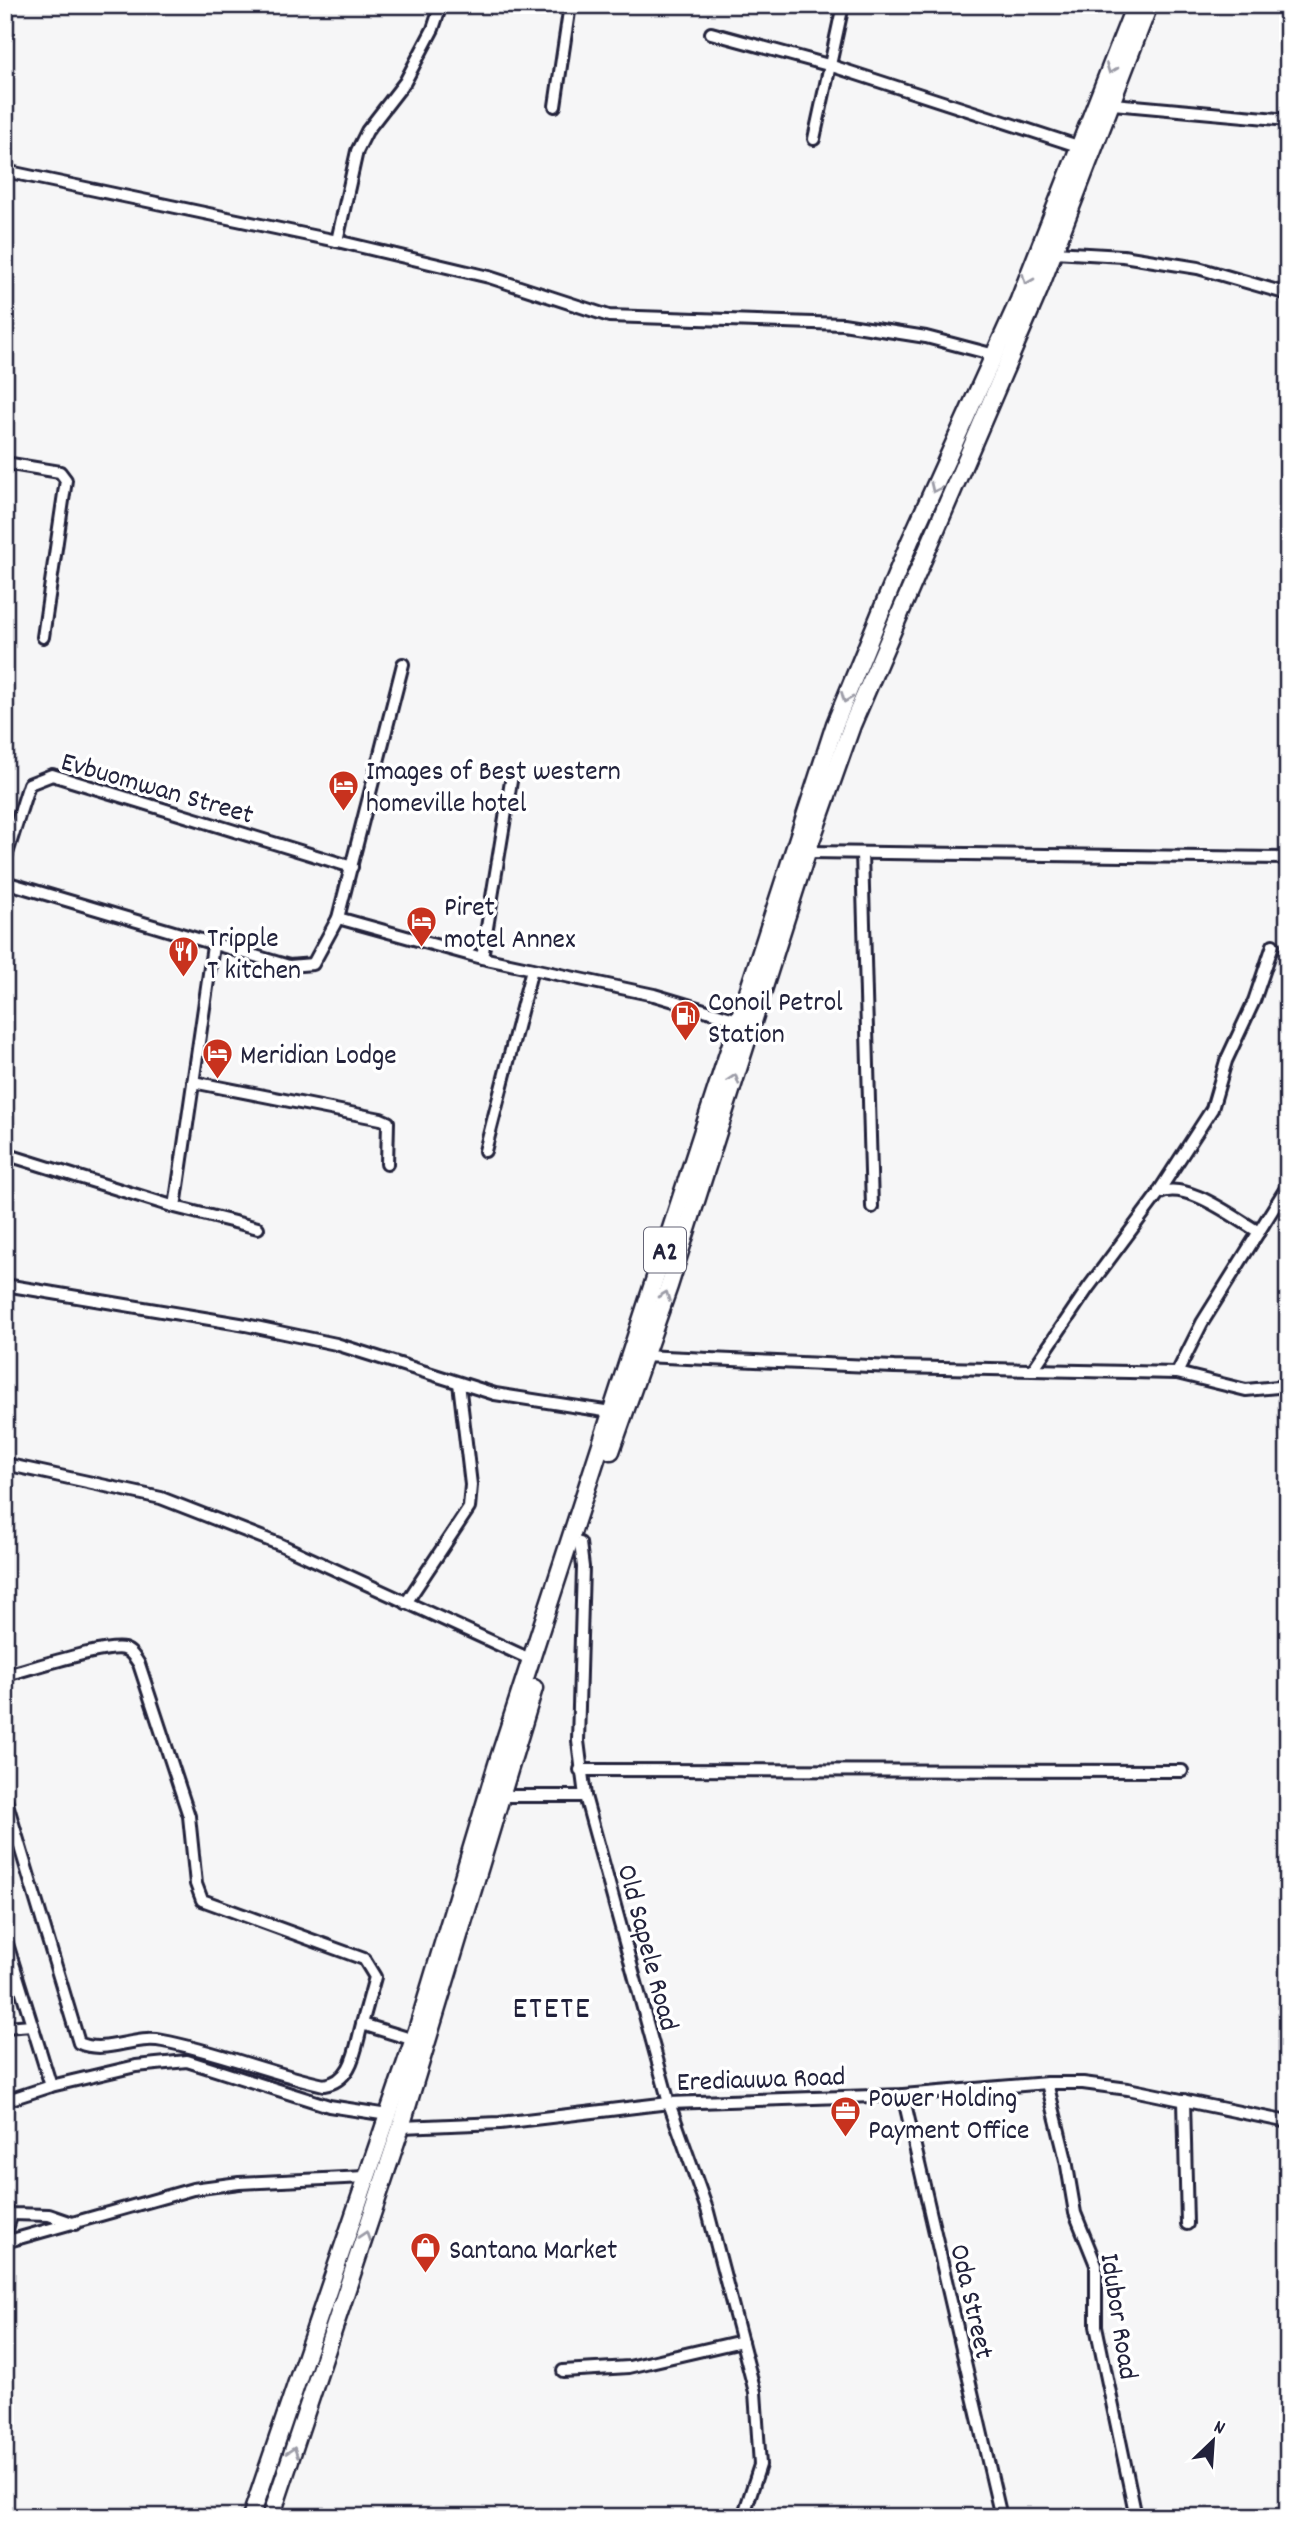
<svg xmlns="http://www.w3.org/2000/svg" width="1293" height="2522" font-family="Dekko,sans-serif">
<rect width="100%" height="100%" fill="#f6f6f7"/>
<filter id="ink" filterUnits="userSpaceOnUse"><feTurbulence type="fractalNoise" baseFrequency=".0143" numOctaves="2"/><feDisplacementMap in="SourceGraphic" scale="14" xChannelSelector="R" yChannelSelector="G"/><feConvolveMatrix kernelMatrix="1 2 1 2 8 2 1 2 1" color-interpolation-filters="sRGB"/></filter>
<g filter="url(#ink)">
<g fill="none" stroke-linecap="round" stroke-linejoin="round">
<defs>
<g id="minor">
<polyline points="711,33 832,66 1081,147"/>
<polyline points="1113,104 1288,120"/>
<polyline points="555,106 570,5"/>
<polyline points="814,139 843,5"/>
<polyline points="5,171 337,241 489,277 609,316 843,324 926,337 995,355"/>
<polyline points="337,241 357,151 367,131 405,82 433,29 441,5"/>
<polyline points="1054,252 1123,256 1198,268 1288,294"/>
<polyline points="5,463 60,472 66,480 43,637"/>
<polyline points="807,852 1288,858"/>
<polyline points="862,853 872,1207"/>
<polyline points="5,860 29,784 52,775 352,867"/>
<polyline points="5,882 289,966 313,964 338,918 403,664"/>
<polyline points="338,918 482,958 654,995 738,1020"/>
<polyline points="482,958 512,775"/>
<polyline points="193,1082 381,1119 388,1122 387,1164"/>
<polyline points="485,1151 532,969"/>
<polyline points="5,1154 175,1207 213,946"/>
<polyline points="1159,1191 1212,1109 1226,1061 1254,1001 1273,945"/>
<polyline points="175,1207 258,1228"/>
<polyline points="5,1285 246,1325 336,1344 495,1394 611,1412"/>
<polyline points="642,1356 894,1367 1177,1373 1246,1390 1288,1386"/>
<path d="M 1034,1368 L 1088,1288 L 1158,1194 C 1185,1179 1233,1217 1259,1232"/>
<polyline points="1177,1373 1202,1323 1288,1185"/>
<polyline points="5,1464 161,1498 279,1544 532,1660"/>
<polyline points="580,1543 583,1567 578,1741 585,1796 669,2103 708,2212 755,2392 760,2465 743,2517"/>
<polyline points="406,1603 469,1508 471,1485 459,1383"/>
<path d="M 5,1675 C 28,1670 106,1644 124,1649 C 131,1651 135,1658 139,1664 L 189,1816 L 196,1884 L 202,1900 L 364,1959 L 375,1977 L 362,2024 L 414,2040"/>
<polyline points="580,1770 1182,1771"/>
<polyline points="500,1796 585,1796"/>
<path d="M 5,1797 L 79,2043 C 107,2055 133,2035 163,2041 C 217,2051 269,2073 324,2085 C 353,2081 355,2049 362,2024"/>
<polyline points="5,1937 51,2086"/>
<polyline points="5,2027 32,2025"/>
<polyline points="1047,2083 1066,2160 1075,2213 1096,2265 1096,2326 1136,2517"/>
<polyline points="903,2095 1001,2517"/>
<polyline points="1184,2100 1187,2224"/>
<polyline points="5,2101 51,2086 136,2066 187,2061 329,2106 388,2115"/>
<polyline points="401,2127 500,2123 669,2103 903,2095 1047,2083 1083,2083 1128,2089 1288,2122"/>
<polyline points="5,2211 12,2214 49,2215 75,2224"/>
<polyline points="5,2234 12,2214"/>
<polyline points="5,2242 193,2189 239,2183 365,2177"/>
<polyline points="563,2371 629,2367 742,2341"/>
<polyline points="1287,2517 1288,2505"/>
</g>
<g id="highway">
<polyline points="611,1451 669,1286 807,852 852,725 1039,290 1149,5"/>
<polyline points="251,2517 417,2030 497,1764 835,724 910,541 1019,300 1135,5"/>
<polyline points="271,2517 401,2127 534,1688"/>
</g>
</defs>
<!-- minor casing -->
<use href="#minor" stroke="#22223b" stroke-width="16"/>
<!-- highway casing -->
<use href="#highway" stroke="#22223b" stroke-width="21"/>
<!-- minor -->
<use href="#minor" stroke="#fff" stroke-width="10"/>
<!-- highway -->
<use href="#highway" stroke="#fff" stroke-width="16"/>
</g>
<!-- one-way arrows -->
<defs><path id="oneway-chevron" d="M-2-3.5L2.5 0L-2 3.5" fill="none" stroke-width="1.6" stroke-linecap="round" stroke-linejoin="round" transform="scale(1.75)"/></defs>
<g stroke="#9c9ca7">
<use href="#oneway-chevron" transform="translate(1111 69) rotate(111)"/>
<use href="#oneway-chevron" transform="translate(1027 280) rotate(112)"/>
<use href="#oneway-chevron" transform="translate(935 488) rotate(115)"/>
<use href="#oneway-chevron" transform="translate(846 698) rotate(112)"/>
<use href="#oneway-chevron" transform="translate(734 1079) rotate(-72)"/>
<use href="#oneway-chevron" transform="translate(665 1296) rotate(-69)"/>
<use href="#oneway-chevron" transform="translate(365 2236) rotate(-72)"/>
<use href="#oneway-chevron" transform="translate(293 2452) rotate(-72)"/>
</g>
</g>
<!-- icons -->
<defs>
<symbol id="hotel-pin" viewBox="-11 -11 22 30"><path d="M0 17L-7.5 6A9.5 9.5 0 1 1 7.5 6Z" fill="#c8321e" stroke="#fff"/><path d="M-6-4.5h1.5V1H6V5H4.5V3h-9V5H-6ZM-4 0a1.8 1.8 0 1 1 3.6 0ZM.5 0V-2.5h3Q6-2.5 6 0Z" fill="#fff"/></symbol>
<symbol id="restaurant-pin" viewBox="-11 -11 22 30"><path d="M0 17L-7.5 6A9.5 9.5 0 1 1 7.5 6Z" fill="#c8321e" stroke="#fff"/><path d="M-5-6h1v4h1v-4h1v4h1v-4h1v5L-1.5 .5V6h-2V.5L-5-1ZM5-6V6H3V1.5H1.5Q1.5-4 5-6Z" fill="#fff"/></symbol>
<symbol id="fuel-pin" viewBox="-11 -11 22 30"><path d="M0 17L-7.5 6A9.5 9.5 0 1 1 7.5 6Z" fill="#c8321e" stroke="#fff"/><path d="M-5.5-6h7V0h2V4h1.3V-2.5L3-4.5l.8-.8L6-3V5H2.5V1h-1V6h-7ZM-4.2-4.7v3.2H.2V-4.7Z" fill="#fff"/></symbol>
<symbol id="office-pin" viewBox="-11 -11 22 30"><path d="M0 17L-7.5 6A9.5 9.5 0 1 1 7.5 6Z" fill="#c8321e" stroke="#fff"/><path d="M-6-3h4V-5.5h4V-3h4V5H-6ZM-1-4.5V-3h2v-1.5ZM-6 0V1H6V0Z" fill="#fff"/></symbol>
<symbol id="shop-pin" viewBox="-11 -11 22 30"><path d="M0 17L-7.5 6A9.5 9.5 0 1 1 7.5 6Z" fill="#c8321e" stroke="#fff"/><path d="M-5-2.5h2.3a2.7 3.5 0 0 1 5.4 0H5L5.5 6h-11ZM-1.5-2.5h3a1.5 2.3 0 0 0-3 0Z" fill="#fff"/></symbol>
</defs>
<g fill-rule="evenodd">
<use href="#hotel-pin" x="326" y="768" width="35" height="47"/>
<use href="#hotel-pin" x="404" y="904" width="35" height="47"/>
<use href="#restaurant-pin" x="166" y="934" width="35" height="47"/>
<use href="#fuel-pin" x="668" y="998" width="35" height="47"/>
<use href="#hotel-pin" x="200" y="1036" width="35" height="47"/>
<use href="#office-pin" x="828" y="2094" width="35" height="47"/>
<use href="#shop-pin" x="408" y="2230" width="35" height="47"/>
</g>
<g text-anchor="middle" stroke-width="7" stroke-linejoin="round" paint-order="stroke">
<!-- shield labels -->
<rect fill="#fff" stroke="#646476" stroke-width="2" x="644" y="1227.5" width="42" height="45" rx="5"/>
<g font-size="26" font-weight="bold" fill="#22223b">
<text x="665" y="1259">A2</text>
</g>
<!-- poi labels -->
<g font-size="28" fill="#22223b" stroke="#fff" text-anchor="start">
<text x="366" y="779">Images of Best western<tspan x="366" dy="32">homeville hotel</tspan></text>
<text x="444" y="915">Piret<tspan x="444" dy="32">motel Annex</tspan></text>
<text x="207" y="946">Tripple<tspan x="207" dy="32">T kitchen</tspan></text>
<text x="708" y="1010">Conoil Petrol<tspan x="708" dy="32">Station</tspan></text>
<text x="240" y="1063">Meridian Lodge</text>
<text x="868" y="2106">Power Holding<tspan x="868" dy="32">Payment Office</tspan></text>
<text x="449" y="2258">Santana Market</text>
</g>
<!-- street labels -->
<g font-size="28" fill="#22223b" stroke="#fff">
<text transform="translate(158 786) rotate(16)" y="10">Evbuomwan Street</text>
<text transform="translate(650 1947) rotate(75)" y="10">Old Sapele Road</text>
<text transform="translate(761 2077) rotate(-2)" y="10">Erediauwa Road</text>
<text transform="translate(974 2301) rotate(77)" y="10">Oda Street</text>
<text transform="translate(1121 2316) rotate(81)" y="10">Idubor Road</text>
</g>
<!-- quarter labels -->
<g font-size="32" letter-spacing="2" fill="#22223b" stroke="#fff">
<text x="552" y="2017">ETETE</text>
</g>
</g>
<!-- margin -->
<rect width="1293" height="2522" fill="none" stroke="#fff" stroke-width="28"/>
<rect x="14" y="14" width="1265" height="2494" fill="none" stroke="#22223b" stroke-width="2.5" filter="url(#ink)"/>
<!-- north arrow -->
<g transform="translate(1213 2441) rotate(25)" stroke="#ffffff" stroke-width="5" paint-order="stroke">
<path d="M0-5L12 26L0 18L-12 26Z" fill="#22223b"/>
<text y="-10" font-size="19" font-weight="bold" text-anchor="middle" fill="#22223b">N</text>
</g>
</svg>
